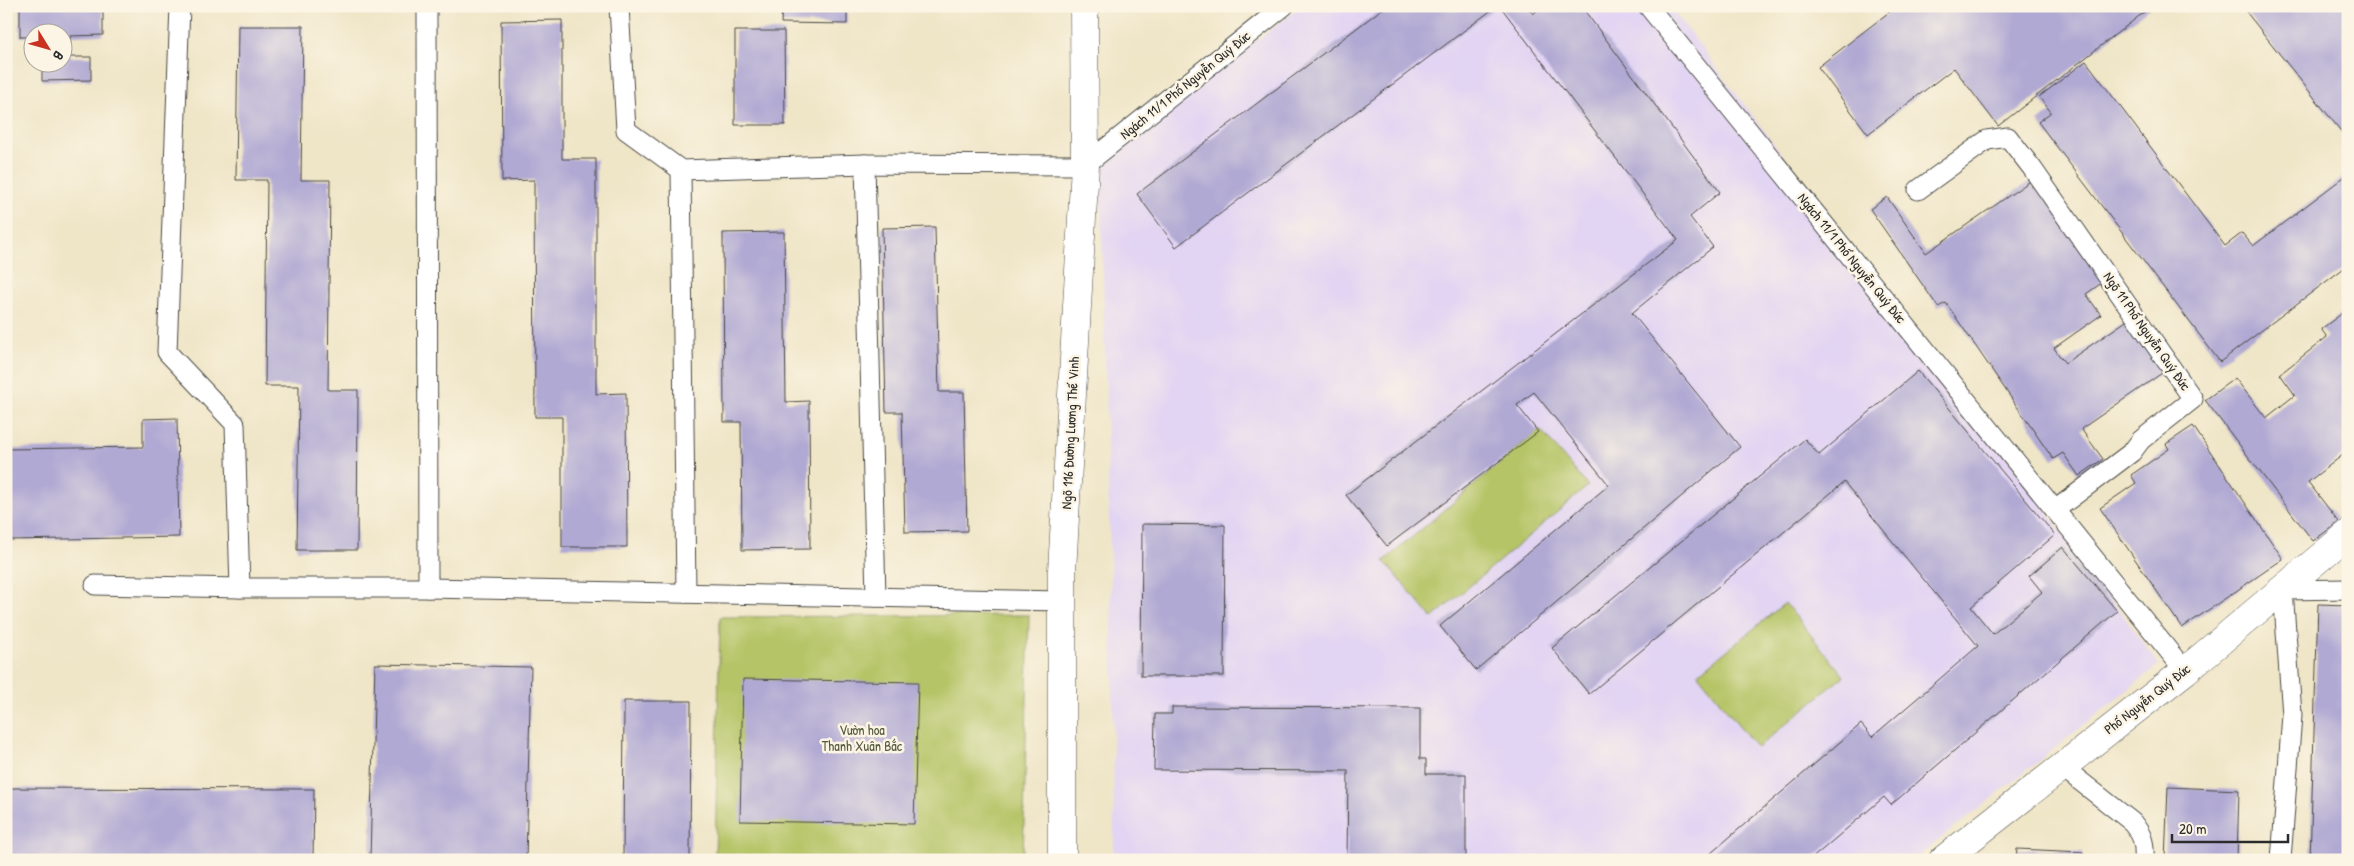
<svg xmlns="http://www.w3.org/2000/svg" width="2354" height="866" font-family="'Patrick Hand',sans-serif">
<rect width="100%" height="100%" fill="#fcf5e5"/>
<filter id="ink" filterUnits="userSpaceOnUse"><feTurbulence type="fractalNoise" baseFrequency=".02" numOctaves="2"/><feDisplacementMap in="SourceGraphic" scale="10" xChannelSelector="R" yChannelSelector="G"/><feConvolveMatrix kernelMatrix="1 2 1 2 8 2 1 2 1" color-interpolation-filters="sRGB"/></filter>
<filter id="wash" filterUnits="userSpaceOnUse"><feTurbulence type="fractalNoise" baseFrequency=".0096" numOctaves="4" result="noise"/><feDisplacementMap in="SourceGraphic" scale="20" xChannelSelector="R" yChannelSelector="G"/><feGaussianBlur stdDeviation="1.12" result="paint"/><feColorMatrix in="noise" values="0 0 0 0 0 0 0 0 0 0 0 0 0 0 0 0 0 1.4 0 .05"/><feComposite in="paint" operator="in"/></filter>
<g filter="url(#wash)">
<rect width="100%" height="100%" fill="#efe5c7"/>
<!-- built -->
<polygon fill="#e2d4f3" points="1302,6 1670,6 1909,323 2159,665 1914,860 1114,860 1113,676 1100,158"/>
<!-- green -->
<g fill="#b5c466" stroke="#707848">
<polygon points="1540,429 1588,486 1432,618 1384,561"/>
<polygon points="1785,603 1844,676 1757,748 1698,674"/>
<polygon points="1029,615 1023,860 715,860 720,617"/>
</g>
<g id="blocks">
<!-- building -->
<g fill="#b0a9d3">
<polygon points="20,6 103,6 103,35 70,36 70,57 91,57 91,80 42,81 42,62 62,62 62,32 32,32 32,37 20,37"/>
<polygon points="782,6 847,6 847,24 781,23"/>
<polygon points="1386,6 1497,6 1176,247 1137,194"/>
<polygon points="1500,6 1527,6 1533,14 1542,6 1581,6 1720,192 1690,217 1713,247 1632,313 1740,447 1476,670 1440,626 1609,485 1534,392 1517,405 1538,432 1387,546 1346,495 1678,240"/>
<polygon points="1897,6 2152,6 1998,126 1954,68 1868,134 1818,67"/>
<polygon points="2255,6 2348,6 2348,140 2247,13"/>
<polygon points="562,20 562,159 596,159 596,394 626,393 627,547 562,547 562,417 535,417 534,180 502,181 501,21"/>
<polygon points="238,26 303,26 301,180 330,180 328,390 358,390 357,550 297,550 299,386 265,386 267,180 236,180"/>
<polygon points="735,31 784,31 785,125 735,125"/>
<polygon points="2086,61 2225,246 2242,233 2253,246 2348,174 2348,265 2220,362 2038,122 2051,112 2039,97"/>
<polygon points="2036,177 2106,280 2086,294 2101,315 2054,348 2061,358 2065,363 2129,319 2165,371 2081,429 2103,459 2079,476 2063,453 2053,459 1946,303 1938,307 1870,209 1887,197 1926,253"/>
<polygon points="935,227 939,392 964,392 967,531 905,532 902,412 886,412 882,228"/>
<polygon points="784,232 786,402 809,401 810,549 742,550 741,422 724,422 723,233"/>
<polygon points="2348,309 2348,451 2308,482 2339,522 2313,541 2205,400 2235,378 2266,418 2295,395 2280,374 2327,337 2321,329"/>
<polygon points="1918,371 2055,535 1971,607 1993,634 2042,592 2029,576 2063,547 2117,611 1891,805 1884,797 1810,860 1703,860 1861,724 1872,737 1978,646 1844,482 1589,694 1552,648 1805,439 1819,455"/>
<polygon points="177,418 179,537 9,540 8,449 143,447 143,419"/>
<polygon points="2193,426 2283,559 2182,628 2100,508 2136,483 2131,475 2169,449 2166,444"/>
<polygon points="1142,524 1225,525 1224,676 1141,676"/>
<polygon points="2318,604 2348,605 2348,860 2310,860"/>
<polygon points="375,664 531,667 526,860 370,860"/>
<polygon points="743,679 918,682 914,824 740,821"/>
<polygon points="624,701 691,701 690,860 623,860"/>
<polygon points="1172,707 1420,708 1420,759 1426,759 1426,774 1466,774 1466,860 1347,860 1348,771 1154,770 1155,714 1172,714"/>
<polygon points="2168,787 2239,790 2237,860 2165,860"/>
<polygon points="6,788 314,789 313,860 6,860"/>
<polygon points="2017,849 2083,852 2083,860 2016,860"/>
</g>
</g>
</g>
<g filter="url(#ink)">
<use href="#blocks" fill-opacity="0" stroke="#484742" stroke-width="1"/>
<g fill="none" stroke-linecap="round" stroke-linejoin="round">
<defs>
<g id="service">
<polyline points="180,6 167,352 235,424 240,588 428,588 1061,601"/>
<polyline points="427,6 428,588"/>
<polyline points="619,6 626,130 681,170 865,164 1085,165 1284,6"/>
<polyline points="1648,6 2185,671"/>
<polyline points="865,164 876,597"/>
<polyline points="681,170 686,593"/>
<polyline points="1918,190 1987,140 2008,137 2032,168 2193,399 2141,440 2132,452 2055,510"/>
<polyline points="95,585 240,588"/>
<path d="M 2061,766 L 2132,822 C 2143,835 2145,844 2144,860"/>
<polyline points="2281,860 2292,715 2283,590 2348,589"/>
</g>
<g id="minor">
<polyline points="1062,860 1062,571 1085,165 1084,6"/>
<polyline points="1943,860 2185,671 2348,534"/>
</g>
</defs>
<!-- service casing -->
<use href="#service" stroke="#484742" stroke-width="21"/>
<!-- minor casing -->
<use href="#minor" stroke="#484742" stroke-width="29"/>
<!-- service -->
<use href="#service" stroke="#fff" stroke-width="19"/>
<!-- minor -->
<use href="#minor" stroke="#fff" stroke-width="28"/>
</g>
</g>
<g text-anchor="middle" stroke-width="5" stroke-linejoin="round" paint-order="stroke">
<!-- street labels -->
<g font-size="14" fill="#2b2b2b" stroke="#fcf5e5">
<text transform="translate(1185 85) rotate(-39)" y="5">Ngách 11/1 Phố Nguyễn Quý Đức</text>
<text transform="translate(1852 258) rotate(51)" y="5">Ngách 11/1 Phố Nguyễn Quý Đức</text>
<text transform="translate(2147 331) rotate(55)" y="5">Ngõ 11 Phố Nguyễn Quý Đức</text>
<text transform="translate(1070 433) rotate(-87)" y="5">Ngõ 116 Đường Lương Thế Vinh</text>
<text transform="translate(2147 699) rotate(-38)" y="5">Phố Nguyễn Quý Đức</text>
</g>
<!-- park labels -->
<g font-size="14" fill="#54593d" stroke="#fcf5e5">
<text x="862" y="735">Vườn hoa<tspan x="862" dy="16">Thanh Xuân Bắc</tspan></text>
</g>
</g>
<!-- margin -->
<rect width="2354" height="866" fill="none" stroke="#fcf5e5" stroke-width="25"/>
<!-- north arrow -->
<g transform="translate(48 48) rotate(127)"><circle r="24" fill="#fcf5e5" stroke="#a8a49b"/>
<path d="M0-4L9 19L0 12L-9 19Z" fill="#c8321e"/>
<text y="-8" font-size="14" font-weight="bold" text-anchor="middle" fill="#2b2b2b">B</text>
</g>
<!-- scale -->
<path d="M2172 834v8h116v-8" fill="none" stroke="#2b2b2b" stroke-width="2.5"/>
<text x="2179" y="834" font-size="15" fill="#2b2b2b" stroke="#fcf5e5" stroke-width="4" paint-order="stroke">20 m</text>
</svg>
